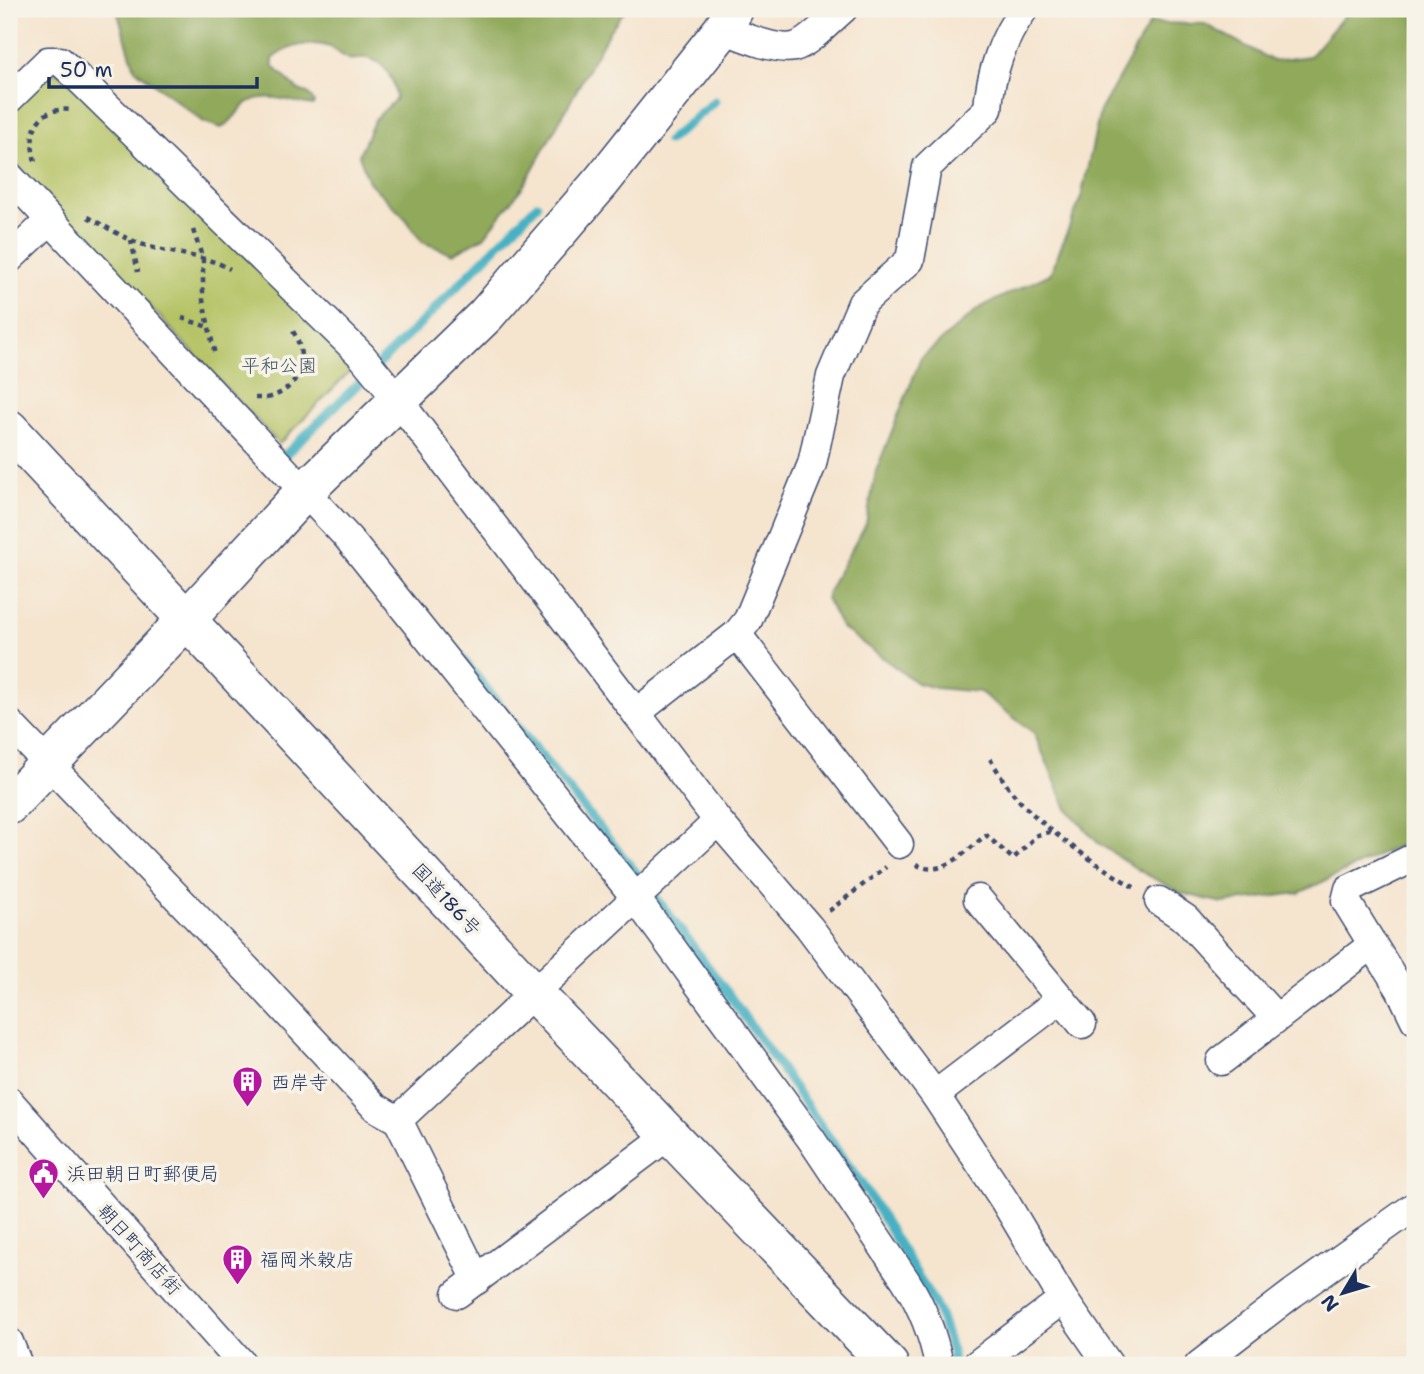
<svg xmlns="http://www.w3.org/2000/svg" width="1424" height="1374" font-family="'Shantell Sans','Klee One',sans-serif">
<rect width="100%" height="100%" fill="#f7f3e8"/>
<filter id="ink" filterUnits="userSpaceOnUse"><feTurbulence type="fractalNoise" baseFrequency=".0143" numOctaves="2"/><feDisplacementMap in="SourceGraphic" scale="14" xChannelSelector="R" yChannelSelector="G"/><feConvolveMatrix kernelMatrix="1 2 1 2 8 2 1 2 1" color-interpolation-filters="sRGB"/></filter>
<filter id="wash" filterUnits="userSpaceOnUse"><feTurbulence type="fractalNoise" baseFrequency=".00686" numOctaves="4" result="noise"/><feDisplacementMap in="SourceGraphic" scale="28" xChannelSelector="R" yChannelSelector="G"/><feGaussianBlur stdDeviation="1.57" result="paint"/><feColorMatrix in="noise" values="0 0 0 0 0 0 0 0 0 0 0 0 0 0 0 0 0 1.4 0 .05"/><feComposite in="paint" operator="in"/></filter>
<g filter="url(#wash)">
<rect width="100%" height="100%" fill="#f5e4ce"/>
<!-- green -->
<polygon fill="#b5c365" stroke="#687962" stroke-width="2" points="48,73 60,73 356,365 279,444 9,156 9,112"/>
<!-- forest -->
<g fill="#90a95a" stroke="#566c5c" stroke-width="2">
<path d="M 112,9 L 626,9 L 610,30 L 524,185 L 484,237 L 453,254 L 422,242 L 406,219 L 369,182 L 359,155 L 375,119 L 396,99 C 395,81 386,61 366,58 C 361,57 354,61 349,59 C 343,58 337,50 330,47 C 312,40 287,46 273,58 L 273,66 L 298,90 L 308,93 L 314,102 L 313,105 C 292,103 264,90 246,104 C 236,112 233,122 221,128 L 204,122 L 135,69 L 118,14 Z"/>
<polygon points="1350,9 1415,9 1415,838 1299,893 1222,903 1181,893 1140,871 1098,843 1067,809 1034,733 980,692 936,688 917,683 841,627 826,598 834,580 866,524 876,471 921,358 979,308 1050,274 1081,198 1100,111 1150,23 1205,24 1273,61 1310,56"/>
</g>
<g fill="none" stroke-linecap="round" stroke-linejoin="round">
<!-- stream -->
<g stroke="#46b1c3" stroke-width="9">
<polyline points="809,22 819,9"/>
<polyline points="668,141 715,101"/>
<polyline points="285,455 430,314 537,205"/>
<polyline points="460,656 655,896 732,999 864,1187 938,1309 952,1351 953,1365"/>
</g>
</g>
</g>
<g filter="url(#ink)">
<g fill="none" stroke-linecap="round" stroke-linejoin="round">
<defs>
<g id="street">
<path d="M 1024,9 C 1003,37 990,74 988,109 L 927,167 L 910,260 L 862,303 L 831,376 L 812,464 L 748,620 L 737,634 L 636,713 L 718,821 L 809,927 L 935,1095 L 1004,1200 L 1063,1299"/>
<path d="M 723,29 C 741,36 775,51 794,47 C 808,44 831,19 843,9"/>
<polyline points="9,99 48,61 60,61 73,73 361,355 398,400 636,713"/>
<path d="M 9,176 L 348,538 L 635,897 L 811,1139 L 906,1281 C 923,1308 933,1334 939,1365"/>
<polyline points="9,259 50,220"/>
<polyline points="737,634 899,844"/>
<polyline points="9,723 257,980 375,1107 398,1120 718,821"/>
<polyline points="1415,857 1349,889 1346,901 1400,989 1415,1020"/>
<polyline points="978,899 1082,1024"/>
<polyline points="1159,901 1186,919 1276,1018"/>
<polyline points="1221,1061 1372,945"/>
<polyline points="935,1095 1061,999"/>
<polyline points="9,1101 243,1365"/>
<polyline points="398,1120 477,1280"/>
<polyline points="457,1294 669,1135"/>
<polyline points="9,1342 18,1365"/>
<polyline points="976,1365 1063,1299 1109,1365"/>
<polyline points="1199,1365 1293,1293 1415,1206"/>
</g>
<polyline id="secondary" points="9,805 187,619 304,492 486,315 602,181 723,29 734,9"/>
<polyline id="highway" points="9,429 534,993 889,1365"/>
</defs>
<!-- street casing -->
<use href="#street" stroke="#3c4a6f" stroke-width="31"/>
<!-- secondary casing -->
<use href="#secondary" stroke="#3c4a6f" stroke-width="41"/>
<!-- highway casing -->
<use href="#highway" stroke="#3c4a6f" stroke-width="41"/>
<!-- path -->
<g stroke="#3c4a6f" stroke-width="4.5" stroke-dasharray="5 5" stroke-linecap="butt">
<path d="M 35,161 C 27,132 37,106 71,110"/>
<path d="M 88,217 C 110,229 130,242 154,248 C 180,255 207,256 230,269"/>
<polyline points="193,230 203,259 203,300 215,355"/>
<polyline points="131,240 138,272"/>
<polyline points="182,318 208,327"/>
<polyline points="255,398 267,398"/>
<path d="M 267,398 C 302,389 310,357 291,328"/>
<path d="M 990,759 C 997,769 1003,781 1011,791 C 1040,827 1098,866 1137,889"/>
<path d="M 916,864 C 941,880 967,850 986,835 L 1013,859 L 1037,835 L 1055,831"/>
<polyline points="829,911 886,867"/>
</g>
<!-- street -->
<use href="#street" stroke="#fff" stroke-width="28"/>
<!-- secondary -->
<use href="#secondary" stroke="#fff" stroke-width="38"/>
<!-- highway -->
<use href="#highway" stroke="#fff" stroke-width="38"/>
</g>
</g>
<!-- icons -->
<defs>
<symbol id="building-pin" viewBox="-11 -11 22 30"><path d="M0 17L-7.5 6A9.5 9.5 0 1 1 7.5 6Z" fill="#b5179e" stroke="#f7f3e8"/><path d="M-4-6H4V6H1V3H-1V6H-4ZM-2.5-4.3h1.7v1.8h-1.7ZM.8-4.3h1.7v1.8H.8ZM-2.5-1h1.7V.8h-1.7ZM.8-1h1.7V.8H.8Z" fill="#fff"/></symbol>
<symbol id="civic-pin" viewBox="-11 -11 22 30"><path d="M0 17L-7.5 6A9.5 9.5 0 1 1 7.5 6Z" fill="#b5179e" stroke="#f7f3e8"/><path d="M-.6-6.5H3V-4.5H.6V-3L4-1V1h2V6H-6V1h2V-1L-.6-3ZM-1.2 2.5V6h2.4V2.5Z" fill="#fff"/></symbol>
</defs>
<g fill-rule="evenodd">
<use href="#building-pin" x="230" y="1064" width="35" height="47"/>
<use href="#civic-pin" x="26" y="1156" width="35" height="47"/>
<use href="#building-pin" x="220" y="1242" width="35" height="47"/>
</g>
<g text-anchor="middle" stroke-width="7" stroke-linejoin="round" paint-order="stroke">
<!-- park labels -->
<g font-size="19" fill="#425460" stroke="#f7f3e8">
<text x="279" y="372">平和公園</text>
</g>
<!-- street labels -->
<g font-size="19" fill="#1b2f5e" stroke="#f7f3e8">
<text transform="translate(447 899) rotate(47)" y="7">国道186号</text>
<text transform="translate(140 1249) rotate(48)" y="7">朝日町商店街</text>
</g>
<!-- poi labels -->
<g font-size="19" fill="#1b2f5e" stroke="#f7f3e8" text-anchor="start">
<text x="271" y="1089">西岸寺</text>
<text x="67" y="1180">浜田朝日町郵便局</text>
<text x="260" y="1266">福岡米穀店</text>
</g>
</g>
<!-- margin -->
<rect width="1424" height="1374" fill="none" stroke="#f7f3e8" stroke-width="35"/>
<!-- north arrow -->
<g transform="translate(1343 1293) rotate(232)" stroke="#f7f3e8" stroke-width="5" paint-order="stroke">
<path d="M0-5L12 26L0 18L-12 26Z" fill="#1b2f5e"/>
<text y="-10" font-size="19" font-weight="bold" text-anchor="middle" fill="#1b2f5e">N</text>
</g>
<!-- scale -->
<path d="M49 77v10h208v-10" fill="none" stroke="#1b2f5e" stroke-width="3.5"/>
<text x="60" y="77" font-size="21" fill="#1b2f5e" stroke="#f7f3e8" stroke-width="5" paint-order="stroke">50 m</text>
</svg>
